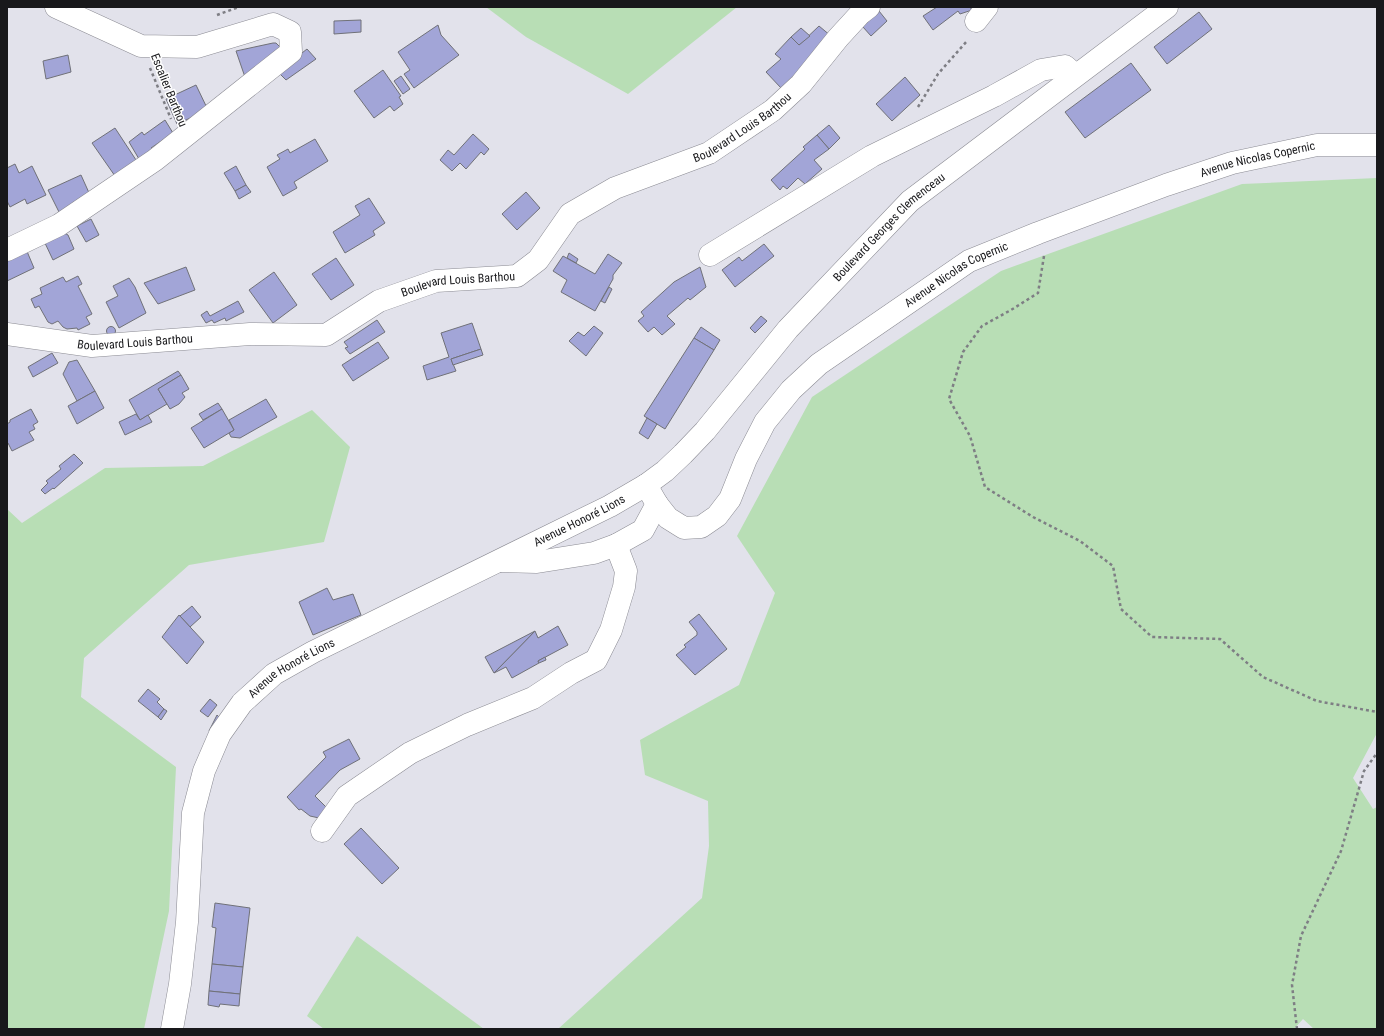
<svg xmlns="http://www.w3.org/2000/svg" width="1384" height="1036" font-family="'Roboto Condensed',sans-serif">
<rect width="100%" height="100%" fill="#e2e2eb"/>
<!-- green -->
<g fill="#b8deb5">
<polygon points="486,7 737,7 628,94 526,37"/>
<polygon points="1377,178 1377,733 1353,778 1373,809 1377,807 1377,1029 1314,1029 1303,1019 1294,1029 558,1029 702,898 709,846 708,801 645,775 640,740 739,685 775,593 737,536 812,397 1001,271 1242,184"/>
<polygon points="312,410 350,447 324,542 189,565 84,658 81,697 176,767 169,911 144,1029 7,1029 7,509 22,523 105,468 203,466"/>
<polygon points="357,936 484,1029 324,1029 307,1016"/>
</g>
<!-- building -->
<g fill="#a2a5d7" stroke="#707178">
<polygon points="937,7 970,7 972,10 960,14 958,11 933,30 923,16"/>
<polygon points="879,11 887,21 871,36 863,27"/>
<polygon points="1199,12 1212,29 1167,64 1154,47"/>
<polygon points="361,20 361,32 334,34 334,21"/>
<polygon points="438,25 441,35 459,55 414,88 404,74 410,70 398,52"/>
<polygon points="819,26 831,36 800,70 781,88 766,72 781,59 775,54 791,37 799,45"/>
<polygon points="801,28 810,36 799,45 791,37"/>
<polygon points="273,43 276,43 280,47 246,80 236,51"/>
<polygon points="307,49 316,59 286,80 278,72"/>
<polygon points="68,55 71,72 46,79 43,61"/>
<polygon points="1131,63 1151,90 1085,138 1065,112"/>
<polygon points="383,70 401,96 399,97 403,104 394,111 390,106 374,118 354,91"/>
<polygon points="401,76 410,89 403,94 394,81"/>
<polygon points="905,77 920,95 892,121 876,104"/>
<polygon points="196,85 208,110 177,124 166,99"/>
<polygon points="165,120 173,133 151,148 153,149 139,159 129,142 142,132 144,135"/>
<polygon points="829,125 840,138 829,149 817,135"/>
<polygon points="115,128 138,163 115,176 92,143"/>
<polygon points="473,134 489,149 484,155 481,152 466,169 460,163 452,171 440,160 448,150 454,155"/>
<polygon points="817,135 829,149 814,160 822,169 805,184 798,178 787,189 783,186 780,190 771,180 805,149 803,147"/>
<polygon points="315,139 328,161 294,182 297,188 283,196 267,167 280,159 277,155 288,149 290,153"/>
<polygon points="15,164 19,173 32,166 46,195 27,204 25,199 10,207 7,201 7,168"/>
<polygon points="236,166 246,185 235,191 224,173"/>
<polygon points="81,175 90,195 72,203 73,207 60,214 48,190"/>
<polygon points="246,185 251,192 239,199 235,191"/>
<polygon points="526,192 540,208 517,230 502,214"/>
<polygon points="369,198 385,223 373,231 375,235 345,253 333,232 360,215 355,206"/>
<polygon points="91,219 99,235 86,242 77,226"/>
<polygon points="61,231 68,235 74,249 53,260 44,241"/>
<polygon points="764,244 774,256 735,287 722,270 739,257 742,261"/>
<polygon points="26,249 34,268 7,281 7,259"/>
<polygon points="569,253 578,259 576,263 567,258"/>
<polygon points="608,254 622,263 613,275 613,279 595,311 561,292 567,280 553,271 563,256 595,274"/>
<polygon points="336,258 354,285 331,300 312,274"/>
<polygon points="186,267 195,290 158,304 144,283"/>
<polygon points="700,267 706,287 690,300 688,298 667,316 675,324 662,335 654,327 648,332 638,321 644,316 641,312 674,282"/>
<polygon points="274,272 297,305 273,323 249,290"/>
<polygon points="78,276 82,284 78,286 92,314 86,317 90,324 78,330 77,328 67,329 63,327 58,321 52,324 48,322 39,306 35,308 31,299 42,294 40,288 63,277 66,282"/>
<polygon points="129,278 135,287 146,313 119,328 106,302 118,296 113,286"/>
<polygon points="609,287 612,289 605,303 601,301"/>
<polygon points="238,301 244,312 226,321 225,318 214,323 212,320 206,323 201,315 207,311 210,316"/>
<polygon points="761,316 767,321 755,333 750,328"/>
<polygon points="377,320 385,332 350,354 345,348 348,347 344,342"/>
<polygon points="472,323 481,349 451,359 456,371 427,380 423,366 449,357 441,333"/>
<polygon points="594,326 603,333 586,356 569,341 578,332 584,336"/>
<circle cx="111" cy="331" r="4.5"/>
<polygon points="701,327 720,340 714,350 694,338"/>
<polygon points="694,338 714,350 665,429 644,416"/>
<polygon points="378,342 389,358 353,381 342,365"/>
<polygon points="481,349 483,355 453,365 451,359"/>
<polygon points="52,353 58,363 33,377 28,367"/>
<polygon points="77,360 95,391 77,401 63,374 69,362"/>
<polygon points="178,371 181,375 158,389 167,404 140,420 129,400"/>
<polygon points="181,375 189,389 182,393 185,397 179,404 170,409 158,389"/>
<polygon points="95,391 104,408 77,424 68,406"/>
<polygon points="266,399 277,417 240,438 231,437 229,433 234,430 229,420"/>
<polygon points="218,403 222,409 203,420 199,414"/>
<polygon points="31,409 38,422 33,425 35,429 29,432 34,440 12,451 8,443 7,444 7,424 10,422 10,420"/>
<polygon points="222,409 234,430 204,448 191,428"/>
<polygon points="136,414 140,420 148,415 152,422 125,435 119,422"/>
<polygon points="647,418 657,424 648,439 639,433"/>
<polygon points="74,454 83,463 54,489 53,488 45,494 41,490 48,483 46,481 61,469 59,466"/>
<polygon points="327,588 333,600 353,594 361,615 313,635 299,602"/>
<polygon points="192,606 201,617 190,627 180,616"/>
<polygon points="699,614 727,649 695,675 676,655 686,647 684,645 697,635 697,632 689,622"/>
<polygon points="179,615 204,642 187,664 162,637"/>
<polygon points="558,626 568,645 538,661 539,663 512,678 506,667 494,673 535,631 538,638"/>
<polygon points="535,631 494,673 485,657"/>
<polygon points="545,657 546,660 539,663 538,661"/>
<polygon points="148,689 160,699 157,702 164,709 158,717 138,701"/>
<polygon points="210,699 217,705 208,717 200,711"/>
<polygon points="164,709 167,711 161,720 158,717"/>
<polygon points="217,715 222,720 214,734 209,731"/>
<polygon points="349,739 360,759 340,770 315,796 330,811 319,818 310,816 301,809 299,810 287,797 326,757 323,752"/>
<polygon points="361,828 399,868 382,884 344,844"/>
<polygon points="215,903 250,908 243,967 212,964 216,928 212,927"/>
<polygon points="212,964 243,967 240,994 209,991"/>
<polygon points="209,991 240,994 239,1006 220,1004 219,1007 208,1005"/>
</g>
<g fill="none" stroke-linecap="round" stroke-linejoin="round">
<defs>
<g id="street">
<polyline points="976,21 987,7"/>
<polyline points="7,250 59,225 155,160 291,52 290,32 273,24 197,47 141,46 56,7"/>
<polyline points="710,255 872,156 994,96 1041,70 1065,66 1075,75"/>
<path id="s1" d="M 7,334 L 92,346 L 250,334 L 326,335 L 379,301 L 436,281 L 517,276 L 538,260 L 570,214 L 615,188 L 709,153 L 773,110 L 801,84 L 838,38 L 860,14 L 869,7"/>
<polyline points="500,561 537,562 594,553 616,545 643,530 657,504"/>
<polyline points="322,831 347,796 410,753 467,725 533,698 571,673 596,660 611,630 624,587 626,571 616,545"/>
</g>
<g id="secondary">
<path id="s2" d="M 646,485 L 657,504 L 668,518 L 684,528 L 701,527 L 717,516 L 730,499 L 746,459 L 765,422 L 791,390 L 819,364 L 969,261 L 1038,233 L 1166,185 L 1232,163 L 1317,145 L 1377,145"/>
<path id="s3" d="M 172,1029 L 180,984 L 187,922 L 193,813 L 204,771 L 220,734 L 242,703 L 274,674 L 313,652 L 610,506 L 646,485 L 665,471 L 683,454 L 705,431 L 788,329 L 910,201 L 1167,7"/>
</g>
</defs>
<!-- street casing -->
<use href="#street" stroke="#8b8b93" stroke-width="23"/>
<!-- secondary casing -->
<use href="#secondary" stroke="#8b8b93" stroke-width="23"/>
<!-- path -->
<g stroke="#7e7e84" stroke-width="2.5" stroke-dasharray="3 3" stroke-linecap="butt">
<polyline points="217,15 239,7"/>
<polyline points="150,68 171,119"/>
<polyline points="918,107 938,74 967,41"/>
<polyline points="1044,256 1038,293 1011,310 982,326 963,352 949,399 970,436 985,487 1033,517 1080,541 1113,566 1121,609 1152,637 1220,639 1263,677 1317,701 1377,712"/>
<polyline points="1297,1029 1292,985 1301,936 1341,851 1364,771 1377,753"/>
</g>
<!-- street -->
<use href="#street" stroke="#fff" stroke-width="22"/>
<!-- secondary -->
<use href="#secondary" stroke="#fff" stroke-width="22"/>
</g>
<g text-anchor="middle" stroke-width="3" stroke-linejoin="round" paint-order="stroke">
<!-- street labels -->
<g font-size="12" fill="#18181b" stroke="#fff">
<text transform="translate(169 90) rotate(68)" y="4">Escalier Barthou</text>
<text dy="4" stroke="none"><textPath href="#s1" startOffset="801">Boulevard Louis Barthou</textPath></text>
<text dy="4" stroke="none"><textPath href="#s2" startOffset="769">Avenue Nicolas Copernic</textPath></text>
<text dy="4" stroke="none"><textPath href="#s3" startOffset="1155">Boulevard Georges Clemenceau</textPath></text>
<text dy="4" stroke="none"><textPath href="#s2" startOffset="445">Avenue Nicolas Copernic</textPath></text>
<text dy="4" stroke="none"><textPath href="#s1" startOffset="465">Boulevard Louis Barthou</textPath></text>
<text dy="4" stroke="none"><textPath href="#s1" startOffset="129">Boulevard Louis Barthou</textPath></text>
<text dy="4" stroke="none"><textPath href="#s3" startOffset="724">Avenue Honoré Lions</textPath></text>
<text dy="4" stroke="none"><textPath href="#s3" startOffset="400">Avenue Honoré Lions</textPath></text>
</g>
</g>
<!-- border -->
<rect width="1384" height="1036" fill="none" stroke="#18181b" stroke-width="16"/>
</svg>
